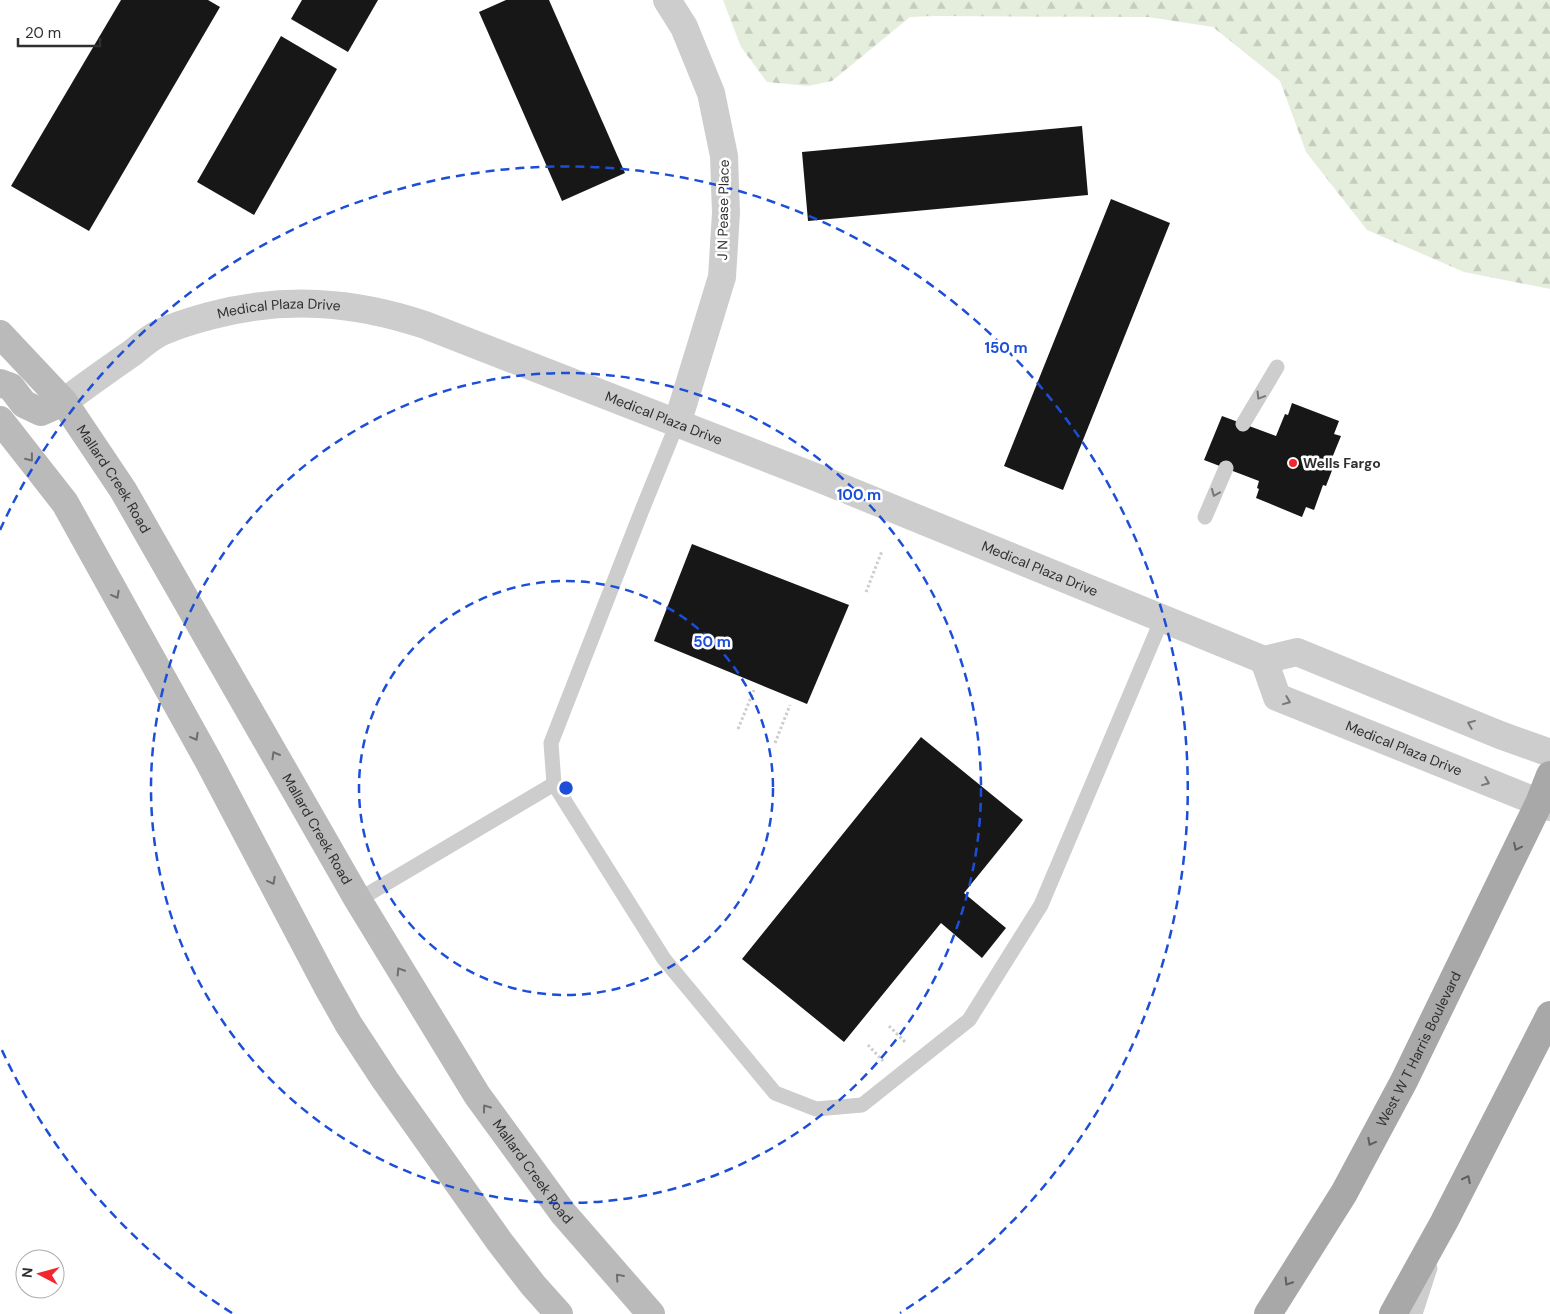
<svg xmlns="http://www.w3.org/2000/svg" width="1550" height="1314" font-family="'DM Sans',sans-serif">
<defs>
<pattern id="forest-firs" width="22" height="20" patternUnits="userSpaceOnUse" patternTransform="scale(1.25)"><rect width="22" height="20" fill="#e5eedd"/><path d="M5 1l3.5 6h-7zM16 11l3.5 6h-7z" fill="#c5ccbe"/></pattern>
</defs>
<rect width="100%" height="100%" fill="#fff"/>
<!-- forest -->
<polygon fill="url(#forest-firs)" points="723,0 1550,0 1550,289 1464,272 1367,230 1306,152 1280,81 1213,27 1148,17 933,16 910,17 832,81 808,86 767,82 741,47"/>
<!-- building -->
<g fill="#171717">
<polygon points="121,0 208,0 220,7 89,231 11,186"/>
<polygon points="302,0 378,0 348,52 291,19"/>
<polygon points="506,0 549,0 625,173 562,201 479,12"/>
<polygon points="281,36 337,69 254,215 197,182"/>
<polygon points="1082,126 1088,195 808,221 802,152"/>
<polygon points="1111,199 1170,223 1063,490 1004,466"/>
<polygon points="1292,403 1339,421 1334,434 1341,436 1332,458 1336,460 1326,486 1323,485 1314,510 1306,507 1302,517 1256,498 1259,489 1257,488 1259,481 1204,460 1222,416 1276,436 1285,414 1288,415"/>
<polygon points="692,544 849,605 807,704 654,641"/>
<polygon points="921,737 1023,820 964,893 1006,928 982,958 941,923 844,1042 742,959"/>
</g>
<g fill="none" stroke-linecap="round" stroke-linejoin="round">
<!-- path -->
<g stroke="#cdcdcd" stroke-width="3" stroke-dasharray="2.5 2.5" stroke-linecap="butt">
<polyline points="866,592 882,551"/>
<polyline points="738,729 754,690"/>
<polyline points="775,743 790,705"/>
<polyline points="889,1026 906,1043"/>
<polyline points="868,1045 883,1061"/>
</g>
<!-- service -->
<g stroke="#cdcdcd" stroke-width="15">
<polyline points="677,424 642,510 551,743 554,784 664,959 775,1093 816,1109 862,1105 969,1020 1041,905 1162,619"/>
<polyline points="1243,424 1277,367"/>
<polyline points="1205,517 1226,468"/>
<polyline points="358,900 554,784"/>
<polyline points="1415,1314 1430,1268"/>
</g>
<!-- minor -->
<polyline stroke="#cdcdcd" stroke-width="28" points="667,0 684,27 711,93 724,156 726,213 722,277 677,424"/>
<!-- tertiary -->
<g stroke="#cdcdcd" stroke-width="28">
<path id="s1" d="M 64,402 C 86,385 109,369 132,353 C 140,347 147,340 156,335 C 172,326 192,321 209,316 C 284,296 353,301 425,325 L 823,480 L 1264,660 L 1297,652 L 1500,735 L 1550,753"/>
<path id="s2" d="M 1264,660 L 1277,697 L 1550,807"/>
</g>
<!-- secondary -->
<g stroke="#bababa" stroke-width="28">
<path id="s3" d="M 0,334 L 64,402 L 123,490 L 358,900 L 477,1095 L 563,1213 L 651,1314"/>
<polyline points="0,383 11,387 24,404 41,412 64,402"/>
<polyline points="0,420 65,503 209,762 327,986 349,1025 385,1080 499,1241 533,1285 559,1314"/>
</g>
<!-- primary -->
<g stroke="#a8a8a8" stroke-width="28">
<path id="s4" d="M 1268,1314 L 1344,1193 L 1404,1081 L 1539,803 L 1550,775"/>
<polyline points="1393,1314 1444,1222 1550,1015"/>
</g>
</g>
<!-- one-way arrows -->
<defs><path id="oneway-chevron" d="M-2-3.5L2.5 0L-2 3.5" fill="none" stroke-width="1.6" stroke-linecap="round" stroke-linejoin="round" transform="scale(1.25)"/></defs>
<g stroke="#777">
<use href="#oneway-chevron" transform="translate(1260 396) rotate(121)"/>
<use href="#oneway-chevron" transform="translate(1215 493) rotate(113)"/>
<use href="#oneway-chevron" transform="translate(1287 701) rotate(22)"/>
<use href="#oneway-chevron" transform="translate(1471 724) rotate(-158)"/>
<use href="#oneway-chevron" transform="translate(1486 782) rotate(22)"/>
</g>
<g stroke="#6e6e6e">
<use href="#oneway-chevron" transform="translate(30 458) rotate(52)"/>
<use href="#oneway-chevron" transform="translate(116 595) rotate(61)"/>
<use href="#oneway-chevron" transform="translate(195 737) rotate(61)"/>
<use href="#oneway-chevron" transform="translate(275 755) rotate(-120)"/>
<use href="#oneway-chevron" transform="translate(272 881) rotate(62)"/>
<use href="#oneway-chevron" transform="translate(400 971) rotate(-122)"/>
<use href="#oneway-chevron" transform="translate(486 1108) rotate(-126)"/>
<use href="#oneway-chevron" transform="translate(619 1277) rotate(-131)"/>
</g>
<g stroke="#606060">
<use href="#oneway-chevron" transform="translate(1517 847) rotate(116)"/>
<use href="#oneway-chevron" transform="translate(1371 1142) rotate(118)"/>
<use href="#oneway-chevron" transform="translate(1467 1179) rotate(-63)"/>
<use href="#oneway-chevron" transform="translate(1288 1282) rotate(122)"/>
</g>
<!-- distance rings -->
<g fill="none" stroke="#1d4ed8" stroke-width="2.5" stroke-dasharray="9 6">
<circle cx="566" cy="788" r="207"/>
<circle cx="566" cy="788" r="415"/>
<path d="M232 1313A622 622 0 0 1 0 1046M0 530A622 622 0 1 1 900 1313"/>
</g>
<!-- markers -->
<circle fill="#f2262c" stroke="#fff" stroke-width="2" cx="1293" cy="463" r="5"/>
<g text-anchor="middle" stroke-width="5" stroke-linejoin="round" paint-order="stroke">
<!-- street labels -->
<g font-size="14" fill="#303030" stroke="#fff">
<text transform="translate(723 210) rotate(-89)" y="5">J N Pease Place</text>
<text dy="5" stroke="none"><textPath href="#s1" startOffset="241">Medical Plaza Drive</textPath></text>
<text dy="5" stroke="none"><textPath href="#s1" startOffset="646">Medical Plaza Drive</textPath></text>
<text dy="5" stroke="none"><textPath href="#s3" startOffset="185">Mallard Creek Road</textPath></text>
<text dy="5" stroke="none"><textPath href="#s1" startOffset="1051">Medical Plaza Drive</textPath></text>
<text dy="5" stroke="none"><textPath href="#s2" startOffset="176">Medical Plaza Drive</textPath></text>
<text dy="5" stroke="none"><textPath href="#s3" startOffset="590">Mallard Creek Road</textPath></text>
<text dy="5" stroke="none"><textPath href="#s4" startOffset="305">West W T Harris Boulevard</textPath></text>
<text dy="5" stroke="none"><textPath href="#s3" startOffset="995">Mallard Creek Road</textPath></text>
</g>
<!-- poi labels -->
<g font-size="14" font-weight="bold" fill="#303030" stroke="#fff" text-anchor="start">
<text x="1303" y="468">Wells Fargo</text>
</g>
</g>
<circle cx="566" cy="788" r="8" fill="#1d4ed8" stroke="#fff" stroke-width="2.5"/>
<g font-size="15" text-anchor="middle" font-weight="bold" fill="#1d4ed8" stroke="#fff" stroke-width="5" stroke-linejoin="round" paint-order="stroke">
<text x="1006" y="353">150 m</text>
<text x="859" y="500">100 m</text>
<text x="712" y="647">50 m</text>
</g>
<!-- north arrow -->
<g transform="translate(40 1274) rotate(276)"><circle r="24" fill="#ffffff" stroke="#acacac"/>
<path d="M0-4L9 19L0 12L-9 19Z" fill="#f2262c"/>
<text y="-8" font-size="14" font-weight="bold" text-anchor="middle" fill="#303030">N</text>
</g>
<!-- scale -->
<path d="M18 38v8h82v-8" fill="none" stroke="#303030" stroke-width="2.5"/>
<text x="25" y="38" font-size="15" fill="#303030" stroke="#ffffff" stroke-width="4" paint-order="stroke">20 m</text>
</svg>
